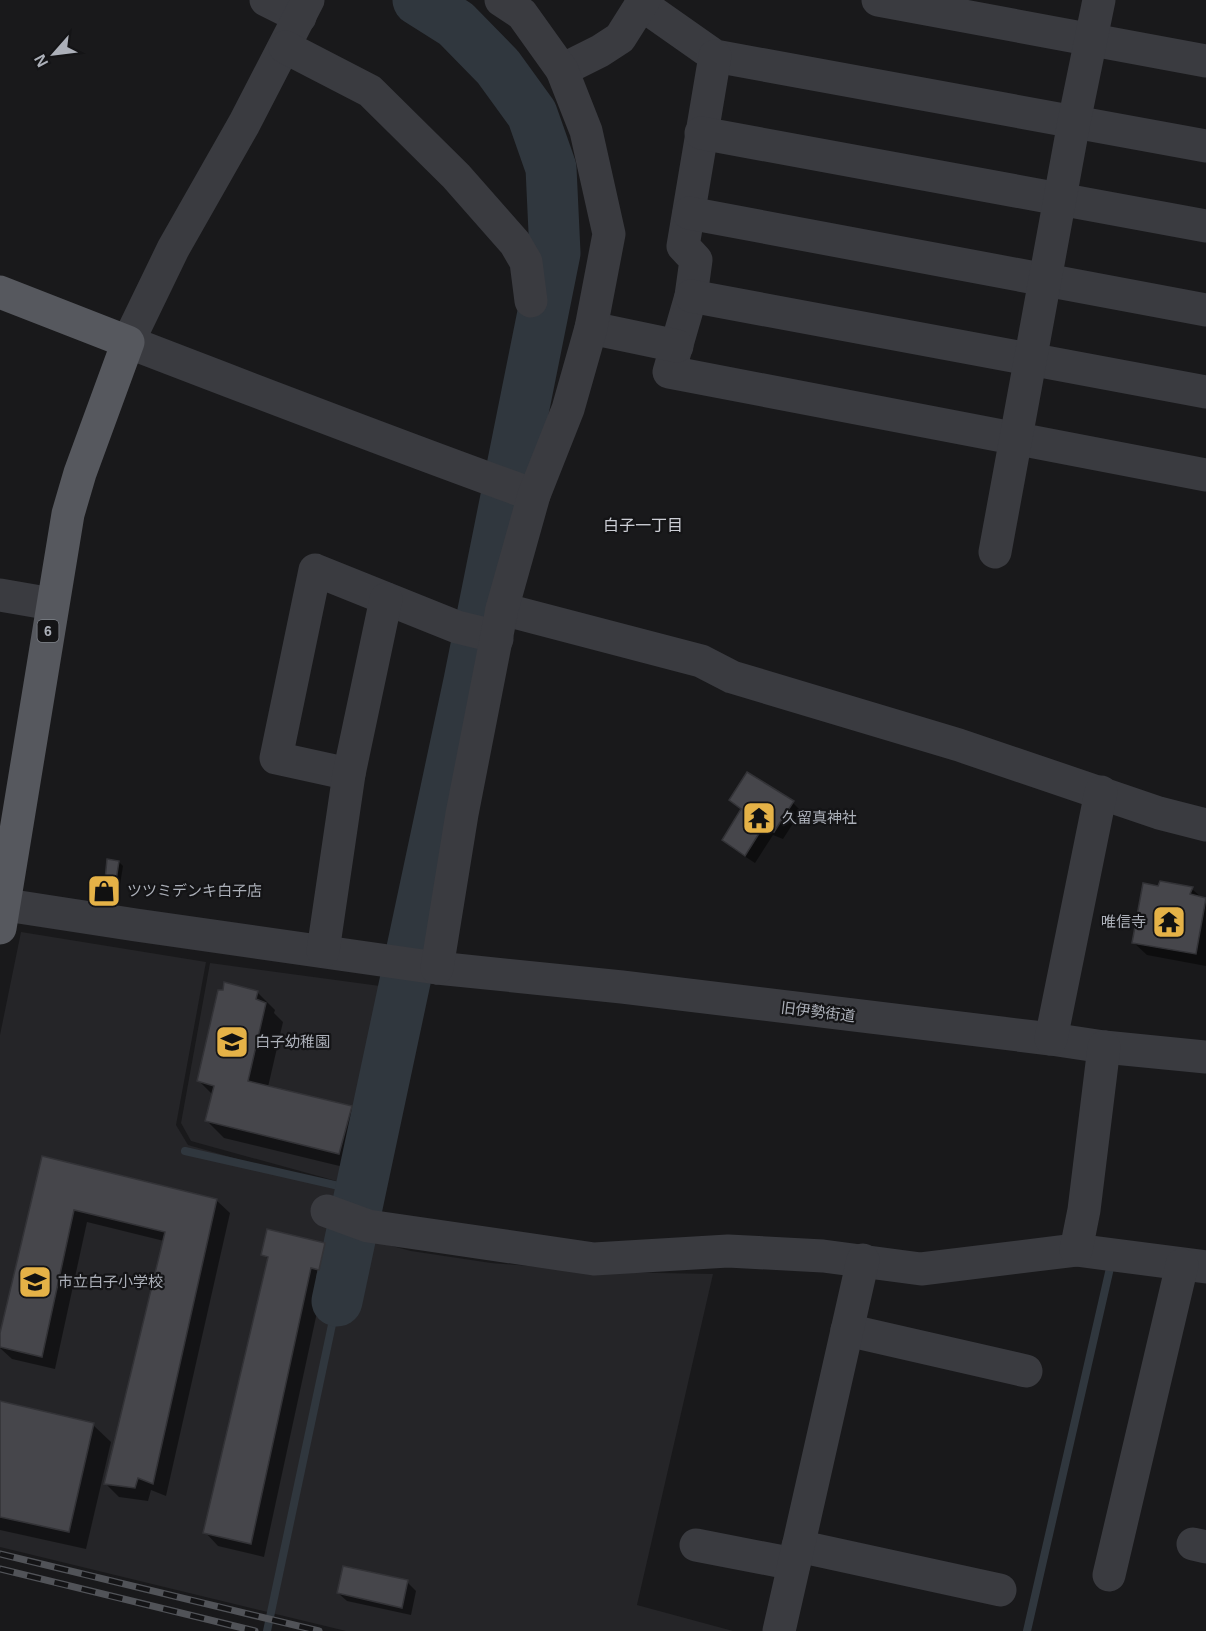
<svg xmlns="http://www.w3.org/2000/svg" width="1206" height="1631" font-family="Arial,'Noto Sans JP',sans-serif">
<rect width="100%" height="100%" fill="#19191b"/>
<!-- built -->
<g fill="#252528">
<polygon points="21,932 206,962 176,1125 188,1145 337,1187 327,1229 411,1251 491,1263 603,1272 713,1274 637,1605 733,1631 346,1631 0,1547 0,1035"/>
<polygon points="210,963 380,986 340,1182 191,1141 181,1123"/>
</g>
<!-- shadow -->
<g fill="#0007" fill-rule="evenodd">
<polygon points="731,800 793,803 801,811 783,839 773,835 755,863 732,848 724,839 742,810"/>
<polygon points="119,862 123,866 116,909 94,902"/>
<polygon points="1159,888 1192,889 1202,898 1206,899 1206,966 1147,955 1133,942"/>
<polygon points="257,992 275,1010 274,1013 283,1022 268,1087 351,1107 369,1125 356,1170 224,1138 207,1121 213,1095 199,1081"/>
<polygon points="44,1158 216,1200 230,1213 166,1496 151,1490 148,1501 119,1497 106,1484 164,1241 87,1222 55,1369 12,1359 0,1348 0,1339"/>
<path d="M 325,1244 L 338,1258 L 333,1282 L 324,1280 L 264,1557 L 218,1546 L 205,1532 L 269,1260 L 263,1254 ZM 322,1252 L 325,1252 L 319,1277 L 316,1277 Z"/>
<polygon points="0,1402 93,1425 111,1442 86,1549 0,1530"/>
<polygon points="407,1582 416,1591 411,1615 347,1601 338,1593"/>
</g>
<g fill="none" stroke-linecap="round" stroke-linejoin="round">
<!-- stream -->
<g stroke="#30373e" stroke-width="8">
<polyline points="185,1151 361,1191"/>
<polyline points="267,1631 337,1301"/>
<polyline points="1027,1631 1110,1268"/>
</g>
<!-- river -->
<polyline stroke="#30373e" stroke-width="51" points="337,1301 469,681 555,253 551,168 532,114 498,67 456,24 418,0"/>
</g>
<!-- building -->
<g fill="#46464b" stroke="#333337" stroke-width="1.5">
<polygon points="747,772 794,801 774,832 763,827 745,856 722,840 741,809 729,800"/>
<polygon points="107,859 119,861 112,906 93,903 96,878 105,880"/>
<polygon points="1160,881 1193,887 1190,894 1206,898 1196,954 1132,943 1143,883 1158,886"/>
<polygon points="224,982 258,991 256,999 266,1003 248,1081 352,1106 339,1154 205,1121 214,1086 197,1081 218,990 223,990"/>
<polygon points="42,1156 217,1199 153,1484 138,1478 135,1488 104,1484 165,1232 74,1210 42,1357 0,1347 0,1333"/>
<polygon points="267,1229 325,1243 319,1270 311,1268 251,1544 203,1533 268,1257 261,1255"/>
<polygon points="0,1401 94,1423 69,1532 0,1517"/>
<polygon points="343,1566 408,1580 402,1608 337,1593"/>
</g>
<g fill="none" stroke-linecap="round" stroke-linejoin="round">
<!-- minor -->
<g stroke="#3a3b40" stroke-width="33">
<polyline points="266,0 300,17"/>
<path d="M 308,0 L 244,124 L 173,249 L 128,342 C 263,394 398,446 534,495"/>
<polyline points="878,0 1206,61"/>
<polyline points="641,4 715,56 1206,146"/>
<polyline points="285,47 370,91 456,176 515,243 526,262 531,301"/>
<polyline points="715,56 683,246 696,260 691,296 669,372 1206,475"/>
<polyline points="562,70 600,51 620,38 644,0"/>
<polyline points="701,133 1206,226"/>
<polyline points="689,213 1206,310"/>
<polyline points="691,296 1206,392"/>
<polyline points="591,328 677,346"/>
<polyline points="995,552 1074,122 1099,0"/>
<polyline points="0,595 52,604"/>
<polyline points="502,609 701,661 732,677 959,745 1159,813 1206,825"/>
<polyline points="349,774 276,758 315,570 457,627 490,635 497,639"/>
<polyline points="0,904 136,925 437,968 622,987 1051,1039 1104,1047 1206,1057"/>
<polyline points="323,951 349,774 386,599"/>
<polyline points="437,968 462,814 502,609 534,495 568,409 591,328 609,234 586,131 562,70 522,14 501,0"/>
<polyline points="1051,1039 1101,792"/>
<polyline points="327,1211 368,1226 594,1259 728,1251 823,1256 921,1269 1076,1250 1206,1267"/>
<polyline points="1076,1250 1084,1210 1104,1047"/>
<polyline points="847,1330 1026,1371"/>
<polyline points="1193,1544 1206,1547"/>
<polyline points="696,1545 794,1564"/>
<polyline points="798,1546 1000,1590"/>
<polyline points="1109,1575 1182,1265"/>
<polyline points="779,1631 863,1260"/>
</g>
<!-- major -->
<polyline stroke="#56585e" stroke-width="33" points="0,292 128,342 80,473 68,514 0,928"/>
<defs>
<g id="rail">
<polyline points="0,1554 319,1631"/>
<polyline points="0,1569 255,1631"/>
</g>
</defs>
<!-- rail casing -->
<use href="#rail" stroke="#515358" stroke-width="7"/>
<!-- rail -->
<use href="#rail" stroke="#141416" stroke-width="4.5" stroke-dasharray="14" stroke-linecap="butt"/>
</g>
<!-- icons -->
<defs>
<symbol id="temple-square" viewBox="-11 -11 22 22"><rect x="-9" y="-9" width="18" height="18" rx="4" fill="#e5b247" stroke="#141416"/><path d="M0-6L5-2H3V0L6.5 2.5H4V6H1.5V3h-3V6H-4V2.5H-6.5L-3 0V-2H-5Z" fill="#111"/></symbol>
<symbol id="shop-square" viewBox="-11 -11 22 22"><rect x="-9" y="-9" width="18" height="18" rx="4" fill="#e5b247" stroke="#141416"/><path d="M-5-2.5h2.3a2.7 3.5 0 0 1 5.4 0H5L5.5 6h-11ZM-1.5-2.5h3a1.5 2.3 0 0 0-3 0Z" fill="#111"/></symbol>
<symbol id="school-square" viewBox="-11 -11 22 22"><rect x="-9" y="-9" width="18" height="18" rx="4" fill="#e5b247" stroke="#141416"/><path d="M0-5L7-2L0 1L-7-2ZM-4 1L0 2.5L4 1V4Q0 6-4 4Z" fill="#111"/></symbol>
</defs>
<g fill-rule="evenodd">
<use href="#temple-square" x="740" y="799" width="38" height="38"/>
<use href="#shop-square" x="85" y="872" width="38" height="38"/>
<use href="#temple-square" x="1150" y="903" width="38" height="38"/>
<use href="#school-square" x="213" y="1023" width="38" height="38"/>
<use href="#school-square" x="16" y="1263" width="38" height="38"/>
</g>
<g text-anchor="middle" stroke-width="4.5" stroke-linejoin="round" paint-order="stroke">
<!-- shield labels -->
<rect fill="#141416" stroke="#7e8188" stroke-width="1.5" x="37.5" y="620" width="21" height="22" rx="4.5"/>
<g font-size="14" font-weight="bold" fill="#acb0b9">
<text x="48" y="636">6</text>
</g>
<!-- poi labels -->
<g font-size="15" fill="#acb0b9" stroke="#141416" text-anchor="start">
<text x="782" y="823">久留真神社</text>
<text x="127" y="896">ツツミデンキ白子店</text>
<text x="1146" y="927" text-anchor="end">唯信寺</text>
<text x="255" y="1047">白子幼稚園</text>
<text x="58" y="1287">市立白子小学校</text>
</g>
<!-- street labels -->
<g font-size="15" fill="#acb0b9" stroke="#141416">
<text transform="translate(818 1012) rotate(7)" y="5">旧伊勢街道</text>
</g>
<!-- neighbourhood labels -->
<g font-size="16" fill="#cdcfd6" stroke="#141416">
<text x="643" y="531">白子一丁目</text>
</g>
</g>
<!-- north arrow -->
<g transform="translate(54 54) rotate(242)" stroke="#141416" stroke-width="4.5" paint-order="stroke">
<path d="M0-4.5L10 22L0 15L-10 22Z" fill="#acb0b9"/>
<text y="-9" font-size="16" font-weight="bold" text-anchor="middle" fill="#acb0b9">N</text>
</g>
</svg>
